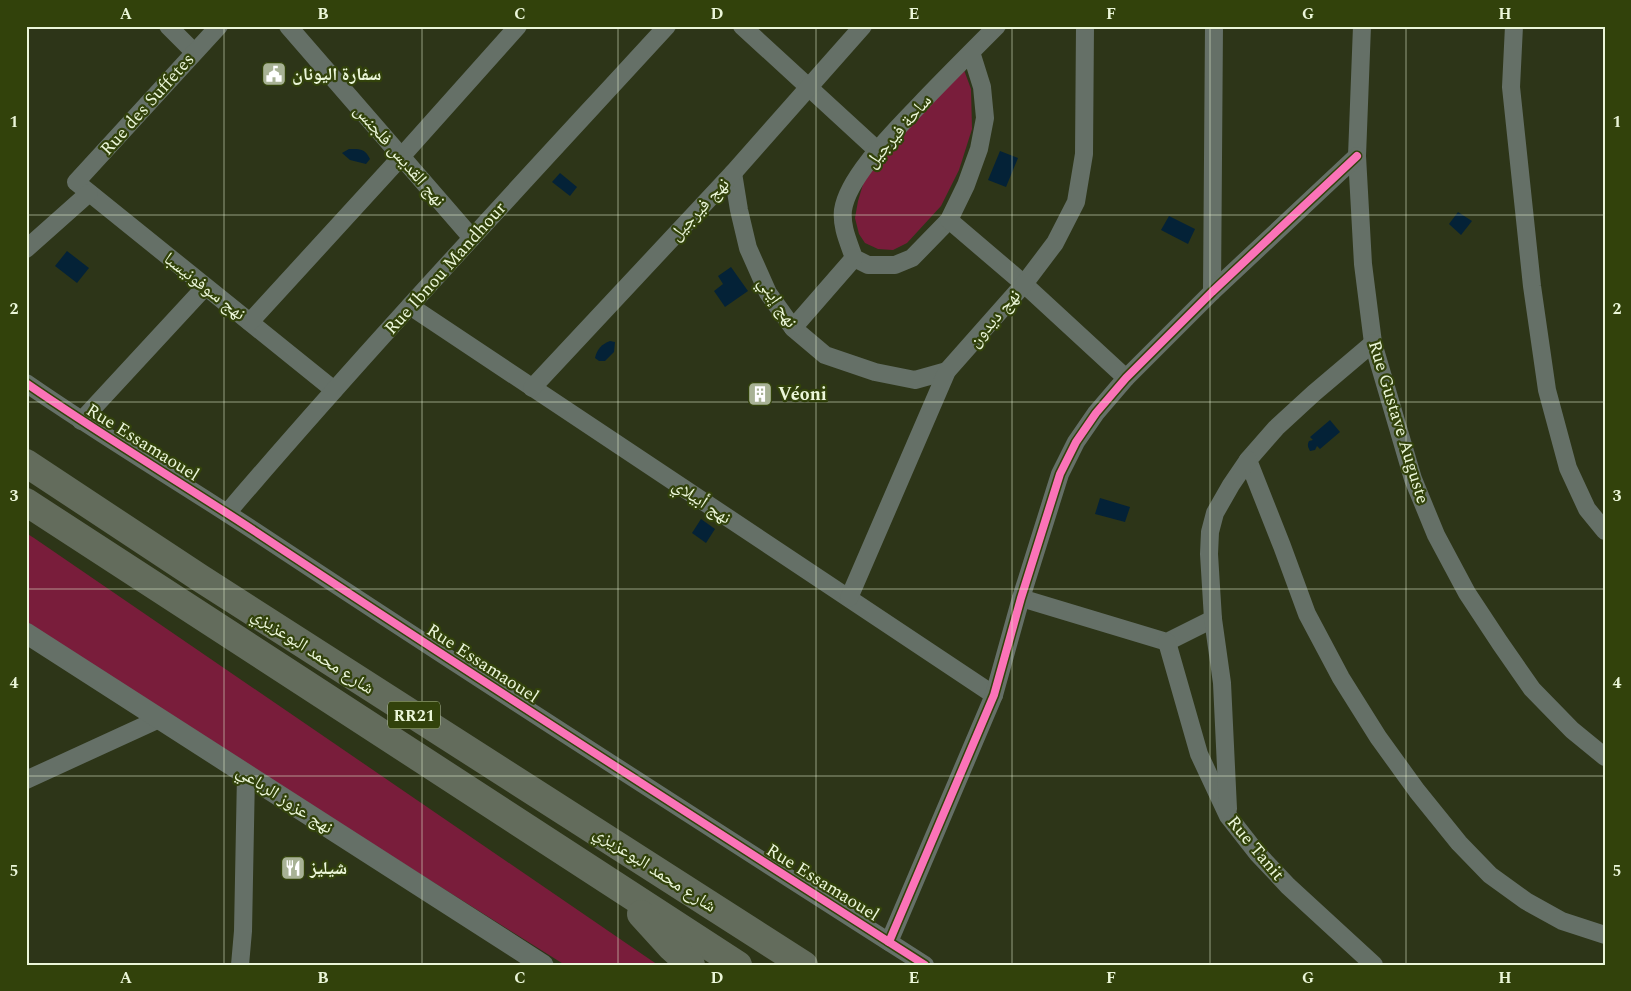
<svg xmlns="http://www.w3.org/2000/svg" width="1631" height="991" font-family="Spectral,'Noto Naskh Arabic',serif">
<rect width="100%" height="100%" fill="#2d3518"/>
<!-- green -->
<g fill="#791d3b">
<polygon points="964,70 971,89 972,129 959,170 941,206 907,243 893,250 878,249 865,243 859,234 855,218 858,201 864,181 885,151"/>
<polygon points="26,533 34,538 658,965 565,965 26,626"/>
</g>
<!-- water -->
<g fill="#042237">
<path d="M 349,149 C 359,149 365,148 370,159 L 366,164 L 350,160 L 342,153 Z"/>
<polygon points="1000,151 1018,158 1006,187 988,180"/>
<polygon points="560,173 577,187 570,196 552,182"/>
<polygon points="1458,212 1472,221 1461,235 1449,224"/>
<polygon points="1169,216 1195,229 1188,244 1161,230"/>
<polygon points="67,251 89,268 77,283 55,266"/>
<polygon points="731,267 748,291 725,307 714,291 723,284 718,276"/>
<path d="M 610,341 L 615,342 L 614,352 L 605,361 L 599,361 L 595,358 C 597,349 602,344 610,341 Z"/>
<path d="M 1330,420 L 1340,432 L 1320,449 L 1317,446 L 1315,450 L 1310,451 C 1308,447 1307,445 1309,441 L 1313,440 L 1310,437 Z"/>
<polygon points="1100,498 1130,507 1125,522 1095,514"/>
<polygon points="701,519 715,529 706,543 692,533"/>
</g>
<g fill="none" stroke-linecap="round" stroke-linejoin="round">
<!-- minor -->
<g stroke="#657067" stroke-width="18">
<polyline points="168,26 194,52"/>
<polyline points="219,26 76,182 334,390"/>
<polyline points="288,26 472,238"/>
<polyline points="742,26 877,150"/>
<polyline points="1362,26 1357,156 1363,264 1373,343 1413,479 1436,535 1467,593 1500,643 1532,689 1572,730 1605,757"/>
<polyline points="1514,26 1511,87 1532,286 1547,390 1568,468 1587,509 1605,531"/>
<path d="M 971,52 L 982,87 L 985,118 L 979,149 L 966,185 L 949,220 L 912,258 L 895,265 L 868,265 L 854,258 C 849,243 841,227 843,210 C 848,175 900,126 924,100 C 948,75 972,51 997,26"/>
<polyline points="733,173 739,210 748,248 768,293 793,328 825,355 875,372 915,380 947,371"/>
<polyline points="949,220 1024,284 1126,378"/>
<polyline points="26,249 89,193"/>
<polyline points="1212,292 1214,26"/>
<polyline points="410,306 994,695"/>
<polyline points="250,322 401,157 518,26"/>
<polyline points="793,328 854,258"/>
<polyline points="1373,343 1314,393 1276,428 1248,460 1282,546 1307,614 1341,678 1378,737 1417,791 1459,843 1490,875 1526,901 1562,921 1605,935"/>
<path d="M 26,383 C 101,435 180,482 256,532 C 478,679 701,822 925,965"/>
<polyline points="532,388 733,173 863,26"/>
<polyline points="81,421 205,287"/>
<path d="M 227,513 C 369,347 519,187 667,26"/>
<polyline points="849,598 947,371 1024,284 1055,243 1076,202 1084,154 1085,26"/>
<polyline points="1021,598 1167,642 1213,619"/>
<polyline points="1167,642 1199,754 1228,816 1257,853 1288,886 1374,965"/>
<polyline points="26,780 159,719"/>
<polyline points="1228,809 1222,683 1213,619 1209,554 1210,532 1215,513 1231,485 1248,460"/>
<polyline points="889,942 994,695 1021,598 1060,474 1076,442 1096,413 1126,378 1212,292 1357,156"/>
<polyline points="240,965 243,931 246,774"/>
</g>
<!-- tertiary -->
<polyline stroke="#657067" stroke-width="21" points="26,633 543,965"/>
<!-- motorway -->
<g stroke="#636c5c" stroke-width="28">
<polyline points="26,463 200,578 804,965"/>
<polyline points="26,502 738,965"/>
<polyline points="641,914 671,947 691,965"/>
</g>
<defs>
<g id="cycleway">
<path d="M 26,383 C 101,435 180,482 256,532 C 478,679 701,822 925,965"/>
<polyline points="889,942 994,695 1021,598 1060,474 1076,442 1096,413 1126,378 1212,292 1357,156"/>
</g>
</defs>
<!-- cycleway casing -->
<use href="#cycleway" stroke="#32420b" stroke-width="11"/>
<!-- cycleway -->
<use href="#cycleway" stroke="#fb73b8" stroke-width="8"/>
</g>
<!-- grid -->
<path fill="none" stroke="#ebf6d9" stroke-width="1" stroke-opacity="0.55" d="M 224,26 L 224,965M 422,26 L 422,965M 618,26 L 618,965M 816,26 L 816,965M 1012,26 L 1012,965M 1210,26 L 1210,965M 1406,26 L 1406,965M 26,215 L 1605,215M 26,402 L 1605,402M 26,589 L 1605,589M 26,776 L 1605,776"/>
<!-- icons -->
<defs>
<symbol id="civic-square" viewBox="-11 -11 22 22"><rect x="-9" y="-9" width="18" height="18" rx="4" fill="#a8b295" stroke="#32420b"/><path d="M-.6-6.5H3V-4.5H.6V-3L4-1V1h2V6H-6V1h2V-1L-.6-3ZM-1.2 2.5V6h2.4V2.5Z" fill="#fff"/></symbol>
<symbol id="building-square" viewBox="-11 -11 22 22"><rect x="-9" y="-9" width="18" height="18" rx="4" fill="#a8b295" stroke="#32420b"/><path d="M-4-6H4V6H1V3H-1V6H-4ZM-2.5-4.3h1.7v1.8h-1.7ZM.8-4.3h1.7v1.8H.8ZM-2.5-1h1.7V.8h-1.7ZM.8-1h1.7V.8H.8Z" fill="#fff"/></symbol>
<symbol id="restaurant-square" viewBox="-11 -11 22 22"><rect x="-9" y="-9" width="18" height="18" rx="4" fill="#a8b295" stroke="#32420b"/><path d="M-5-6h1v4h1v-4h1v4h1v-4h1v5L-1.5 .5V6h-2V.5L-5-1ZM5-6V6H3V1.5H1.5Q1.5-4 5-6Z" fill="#fff"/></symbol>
</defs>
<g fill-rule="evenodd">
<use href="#civic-square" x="260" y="60" width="28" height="28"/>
<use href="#building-square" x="746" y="380" width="28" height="28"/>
<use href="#restaurant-square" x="279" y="854" width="28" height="28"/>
</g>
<g text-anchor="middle" stroke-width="4.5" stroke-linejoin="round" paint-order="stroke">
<!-- shield labels -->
<rect fill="#32420b" stroke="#b4c09b" stroke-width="1" x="388" y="701.5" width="52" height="27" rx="4"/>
<g font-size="16" font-weight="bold" fill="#ebf6d9">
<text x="414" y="721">RR21</text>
</g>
<!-- poi labels -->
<g font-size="18" font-weight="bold" fill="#ebf6d9" stroke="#32420b" text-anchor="start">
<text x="292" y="80">سفارة اليونان</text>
<text x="778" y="400">Véoni</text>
<text x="310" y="874">شيليز</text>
</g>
<!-- street labels -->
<g font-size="18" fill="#ebf6d9" stroke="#32420b">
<text transform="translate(147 104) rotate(-48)" y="6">Rue des Suffetes</text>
<text transform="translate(898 131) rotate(-49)" y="6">ساحة فيرجيل</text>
<text transform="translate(400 155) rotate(49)" y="6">نهج القديس فلجنس</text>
<text transform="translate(699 209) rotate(-47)" y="6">نهج فيرجيل</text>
<text transform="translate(445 268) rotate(-48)" y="6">Rue Ibnou Mandhour</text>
<text transform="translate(205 286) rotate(38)" y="6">نهج سوفونيسبا</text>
<text transform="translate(778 302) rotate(57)" y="6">نهج إيني</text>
<text transform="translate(994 318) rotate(-49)" y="6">نهج ديدون</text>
<text transform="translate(1399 422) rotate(73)" y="6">Rue Gustave Auguste</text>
<text transform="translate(143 442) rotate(32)" y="6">Rue Essamaouel</text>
<text transform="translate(702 501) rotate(34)" y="6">نهج أبيلاي</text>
<text transform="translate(313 651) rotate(33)" y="6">شارع محمد البوعزيزي</text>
<text transform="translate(483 663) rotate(33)" y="6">Rue Essamaouel</text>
<text transform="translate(285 799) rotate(33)" y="6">نهج عزوز الرباعي</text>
<text transform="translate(1256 848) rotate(50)" y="6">Rue Tanit</text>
<text transform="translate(655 869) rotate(33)" y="6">شارع محمد البوعزيزي</text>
<text transform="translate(823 882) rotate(32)" y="6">Rue Essamaouel</text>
</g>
</g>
<!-- border -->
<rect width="1631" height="991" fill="none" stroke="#32420b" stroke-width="55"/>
<rect x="28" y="28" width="1576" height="936" fill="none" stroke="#ebf6d9" stroke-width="2"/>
<g font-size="16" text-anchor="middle" font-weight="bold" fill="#ebf6d9">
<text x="126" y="19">A</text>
<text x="323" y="19">B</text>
<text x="520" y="19">C</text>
<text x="717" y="19">D</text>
<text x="914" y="19">E</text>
<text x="1111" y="19">F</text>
<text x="1308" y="19">G</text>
<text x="1505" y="19">H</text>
<text x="14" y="127">1</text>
<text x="1617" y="127">1</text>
<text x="14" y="314">2</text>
<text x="1617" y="314">2</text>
<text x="14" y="501">3</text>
<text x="1617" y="501">3</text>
<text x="14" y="688">4</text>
<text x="1617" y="688">4</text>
<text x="14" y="876">5</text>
<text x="1617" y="876">5</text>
<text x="126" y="983">A</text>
<text x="323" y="983">B</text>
<text x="520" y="983">C</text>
<text x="717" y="983">D</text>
<text x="914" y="983">E</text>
<text x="1111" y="983">F</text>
<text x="1308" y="983">G</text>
<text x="1505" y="983">H</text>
</g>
</svg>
